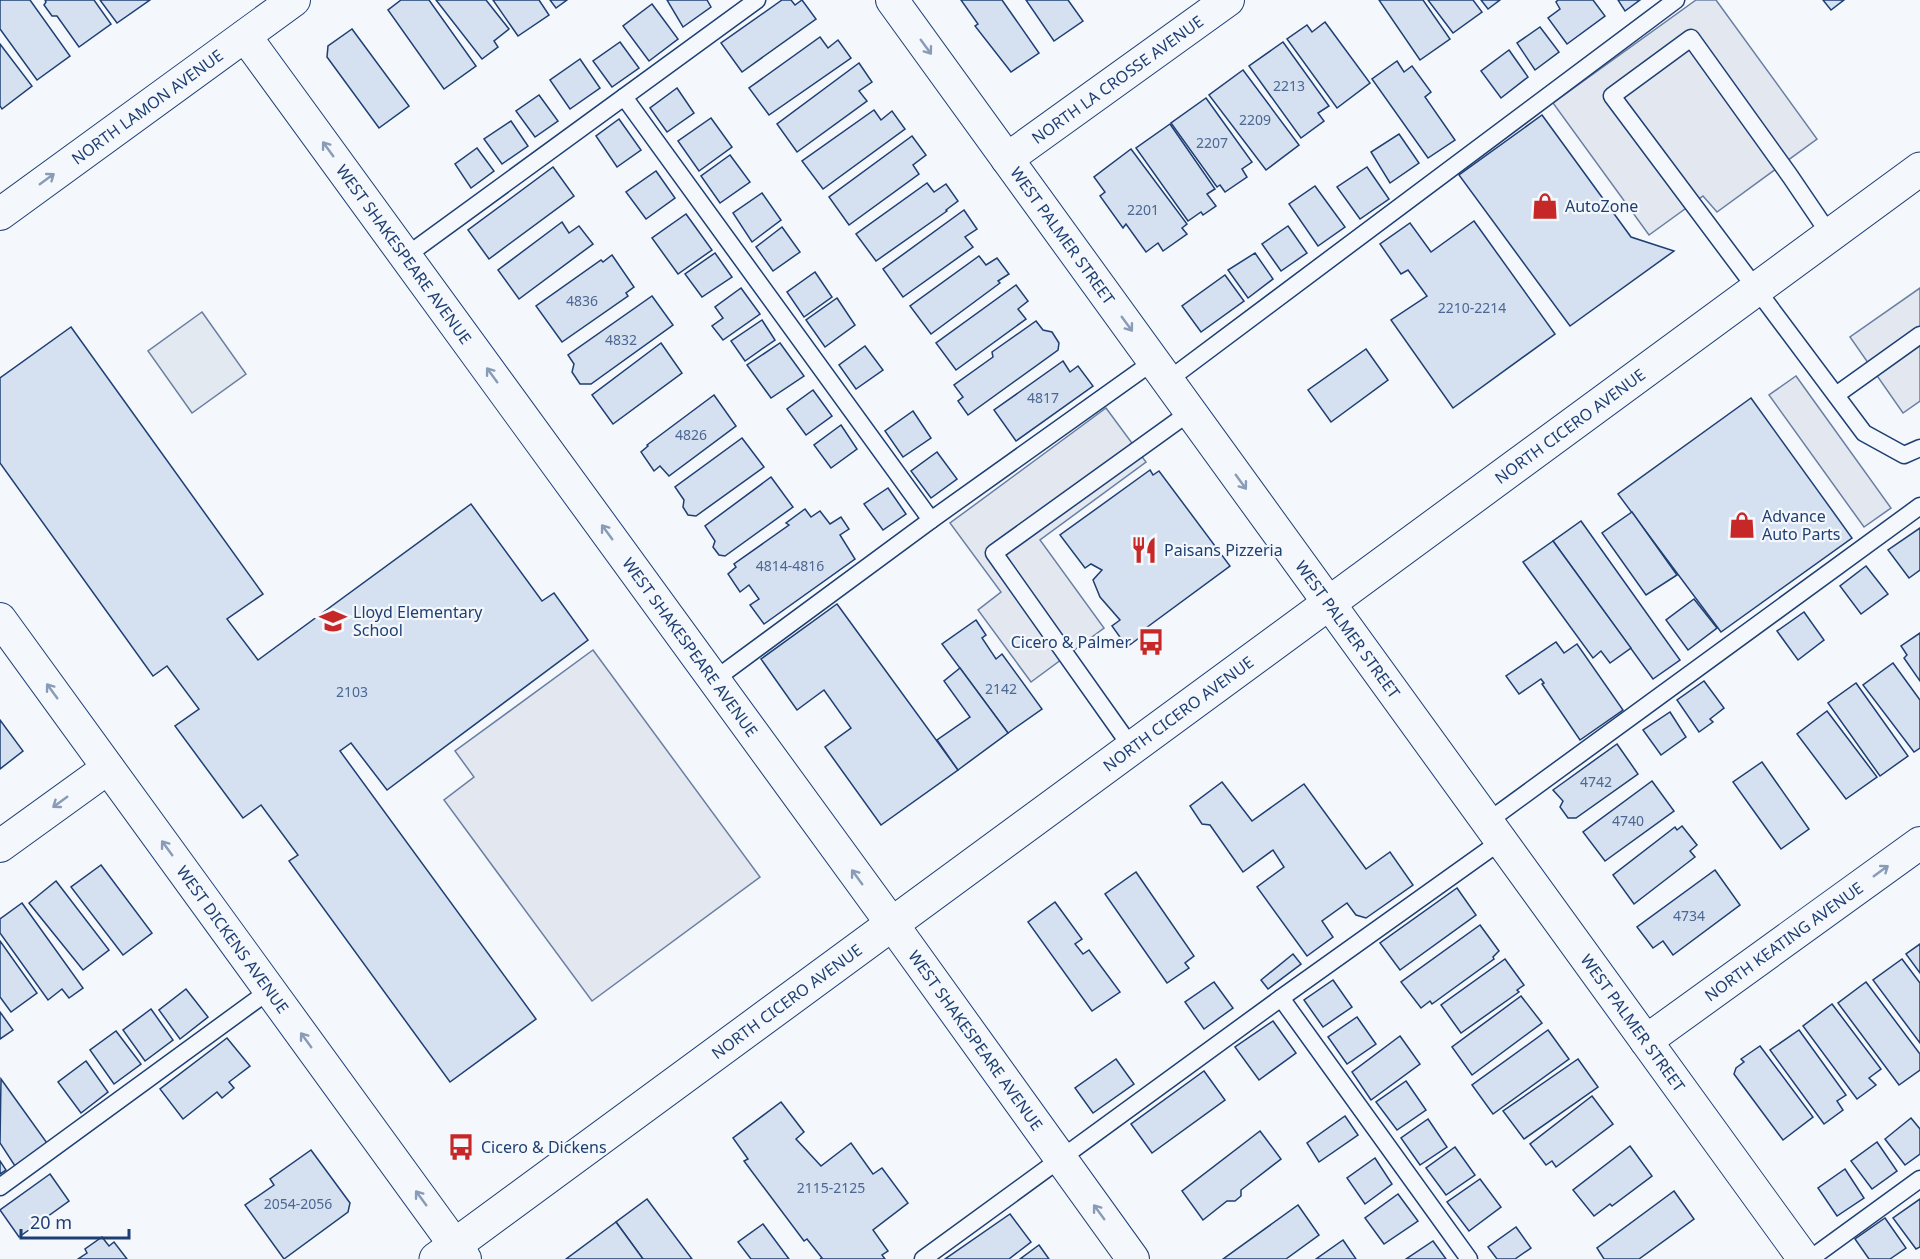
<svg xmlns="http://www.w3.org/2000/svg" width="1920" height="1259" font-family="'Noto Sans',sans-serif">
<rect width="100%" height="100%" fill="#f4f7fb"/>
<!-- green -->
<polygon fill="#e3e9f0" stroke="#687fa3" stroke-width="1.5" points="202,312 246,374 192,413 148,351"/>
<!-- parking -->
<g fill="#e3e8f0" stroke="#687fa3" stroke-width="1.5">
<polygon points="1696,0 1716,0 1817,139 1717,212 1703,196 1649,235 1553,103"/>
<polygon points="1920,288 1920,401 1903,413 1850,337"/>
<polygon points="1796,376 1891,508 1864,527 1769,395"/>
<polygon points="1106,408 1146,462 1040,540 1104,628 1031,682 978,610 1001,592 950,523"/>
<polygon points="593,650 760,877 592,1001 444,800 474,777 455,751"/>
</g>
<!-- building -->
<g fill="#d5e0f0" stroke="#1d3f73" stroke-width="1.5">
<polygon points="0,0 30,0 70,56 37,80 0,29"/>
<polygon points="45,0 94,0 111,24 79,47 57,16 52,16 44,5 46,2"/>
<polygon points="100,0 150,0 117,23"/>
<polygon points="401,0 429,0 476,66 444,89 388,10"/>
<polygon points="436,0 486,0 509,29 494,41 498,47 482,59"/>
<polygon points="493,0 539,0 549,15 518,36"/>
<polygon points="550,0 567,0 556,8"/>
<polygon points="667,0 707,0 711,7 683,27"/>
<polygon points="782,0 791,0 795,5 802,0 816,19 742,72 721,43"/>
<polygon points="961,0 1002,0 1039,53 1011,72 975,26 978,24"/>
<polygon points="1026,0 1068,0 1083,21 1054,41"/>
<polygon points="1379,0 1423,0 1450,39 1420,60"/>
<polygon points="1428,0 1473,0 1482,12 1453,33"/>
<polygon points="1481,0 1500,0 1488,9"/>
<polygon points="1558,0 1593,0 1605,16 1567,44 1548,18 1560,9 1556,2"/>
<polygon points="1618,0 1640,0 1625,11"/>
<polygon points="1823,0 1844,0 1831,10"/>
<polygon points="652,4 678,39 649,61 623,26"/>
<polygon points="1325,22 1370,83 1337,108 1287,39 1307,25 1312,32"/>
<polygon points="1540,27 1559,52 1535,70 1517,43"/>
<polygon points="352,29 409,106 379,128 327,57 328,46"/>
<polygon points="820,37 828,48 838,40 851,58 769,115 749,88"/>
<polygon points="620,42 639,68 612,87 593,61"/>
<polygon points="1283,42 1329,106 1318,113 1324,121 1301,138 1249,66"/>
<polygon points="0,44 32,86 2,109 0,106"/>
<polygon points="1509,50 1528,77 1501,98 1481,71"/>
<polygon points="580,59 600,88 570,109 550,80"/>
<polygon points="1397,61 1404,72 1412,66 1431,92 1425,97 1455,140 1428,158 1372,79"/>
<polygon points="859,63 872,82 859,91 867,101 797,152 777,124"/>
<polygon points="1243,70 1299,145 1266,170 1209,95"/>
<polygon points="677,88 694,113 667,132 650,108"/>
<polygon points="539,95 558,121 535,137 516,111"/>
<polygon points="1206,98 1252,162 1242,169 1247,177 1225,192 1220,185 1217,187 1171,123"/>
<polygon points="874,110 881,120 892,111 905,129 823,189 802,161"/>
<polygon points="1542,115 1631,237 1674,251 1570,326 1459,175"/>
<polygon points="711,118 732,147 699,171 678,141"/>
<polygon points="619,119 641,150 617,167 596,136"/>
<polygon points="511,121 528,146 502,164 484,139"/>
<polygon points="1170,124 1215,189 1207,194 1216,206 1203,215 1201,212 1188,221 1136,148"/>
<polygon points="1399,134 1419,163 1390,183 1371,152"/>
<polygon points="912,136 926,155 913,165 919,174 849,225 829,197"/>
<polygon points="477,148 494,171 471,188 455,164"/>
<polygon points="1131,149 1187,224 1182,228 1187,234 1163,251 1158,243 1146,252 1126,224 1123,228 1100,196 1105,192 1094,177"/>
<polygon points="730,155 750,182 720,203 701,176"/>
<polygon points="553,167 574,196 489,259 468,230"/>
<polygon points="1367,167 1389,199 1360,219 1337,187"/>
<polygon points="656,171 675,198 646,219 626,192"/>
<polygon points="927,183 934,192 946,184 958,201 946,210 947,211 876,261 856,234"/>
<polygon points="1315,186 1345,227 1318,246 1289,204"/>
<polygon points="762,193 781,220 752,242 733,213"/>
<polygon points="964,210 977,229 965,237 973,247 903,297 883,269"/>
<polygon points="686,214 712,250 678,274 652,238"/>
<polygon points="1474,221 1555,334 1453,408 1391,320 1427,296 1408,270 1401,274 1380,244 1410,223 1431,252"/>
<polygon points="562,222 569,233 579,226 593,244 519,299 498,270"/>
<polygon points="1288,226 1307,253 1281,271 1262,244"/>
<polygon points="782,227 800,252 773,271 756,247"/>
<polygon points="715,253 732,277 702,297 685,274"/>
<polygon points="1255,253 1273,279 1248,298 1228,270"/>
<polygon points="612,255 634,287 626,293 628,296 562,342 536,306 601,260 603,262"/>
<polygon points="979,256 986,265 997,258 1009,274 998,281 1000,283 931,334 910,306"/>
<polygon points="815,272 832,297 804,317 787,292"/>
<polygon points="1225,275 1244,301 1201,332 1182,306"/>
<polygon points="1016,285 1028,301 1018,309 1026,319 956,370 936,343"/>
<polygon points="741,288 760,314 723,340 712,326 723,318 715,307"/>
<polygon points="652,296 673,325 591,384 580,384 572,372 574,364 568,355"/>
<polygon points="837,298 855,325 825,347 806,320"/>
<polygon points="762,320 775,340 745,361 731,341"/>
<polygon points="1036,321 1043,330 1052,332 1059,343 1058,350 968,415 958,401 963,397 954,385 993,357 992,352"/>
<polygon points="71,327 263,594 227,619 258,660 471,504 542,601 554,593 588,640 387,790 351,743 340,751 536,1019 450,1082 289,861 298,855 261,805 243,818 175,726 199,709 167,666 153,676 0,463 0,378"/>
<polygon points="661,343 682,373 613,424 592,395"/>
<polygon points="780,343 804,376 771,398 747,365"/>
<polygon points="865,346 883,370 856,389 839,365"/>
<polygon points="1366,349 1388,380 1331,422 1308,390"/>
<polygon points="1063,361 1070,372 1078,366 1093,386 1016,441 994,410"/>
<polygon points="813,390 832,416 806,435 787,409"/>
<polygon points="714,395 736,426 669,476 660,466 654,471 641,452 648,446 647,445"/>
<polygon points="1751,398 1852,538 1721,632 1618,494"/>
<polygon points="913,411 931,438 903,457 885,431"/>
<polygon points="841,425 857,449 831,468 814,445"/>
<polygon points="742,438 764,467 696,516 688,515 683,507 684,500 675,487"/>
<polygon points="937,452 957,479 931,498 911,471"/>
<polygon points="1150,470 1153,475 1159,471 1230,566 1146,628 1147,632 1127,647 1112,626 1120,620 1100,597 1093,580 1102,570 1091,564 1085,568 1060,535"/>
<polygon points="771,477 793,507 725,556 719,555 713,547 715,541 705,526"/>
<polygon points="888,488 906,514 883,530 864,504"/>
<polygon points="805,509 811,517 820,511 830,524 841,517 849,529 840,535 855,559 764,624 750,605 759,599 749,585 740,592 728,574 736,567 734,564 789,525 786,523"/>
<polygon points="1632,512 1677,575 1646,595 1602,533"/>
<polygon points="1581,521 1680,660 1653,679 1553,541"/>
<polygon points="1920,528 1920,570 1909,578 1888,550"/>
<polygon points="1553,541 1631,648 1610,663 1601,651 1593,658 1523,562"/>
<polygon points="1866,566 1888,594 1861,614 1840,586"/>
<polygon points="1694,599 1717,628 1688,650 1666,620"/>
<polygon points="837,604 958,770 881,825 825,747 851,728 824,690 797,710 761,659"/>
<polygon points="1804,612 1824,640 1798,660 1777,631"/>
<polygon points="976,620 986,635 982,638 996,659 1002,654 1042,709 1008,733 942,644"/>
<polygon points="1920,633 1920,681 1904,658 1907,655 1901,646"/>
<polygon points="1556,642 1564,653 1577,644 1623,710 1580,740 1542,684 1544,683 1541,679 1519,694 1506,676"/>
<polygon points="1893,663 1920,700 1920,748 1914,752 1863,685"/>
<polygon points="960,668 1008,733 958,770 937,740 970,717 944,681"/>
<polygon points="1704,681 1724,708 1710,719 1713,722 1699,732 1677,700"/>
<polygon points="1856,683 1908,756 1880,776 1828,703"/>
<polygon points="1827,711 1877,777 1846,799 1797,734"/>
<polygon points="1670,712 1686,737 1661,755 1643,730"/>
<polygon points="0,720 23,751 0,769"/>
<polygon points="1617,744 1638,774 1576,818 1568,818 1560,807 1563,801 1553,790"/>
<polygon points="1762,762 1809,829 1781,849 1733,782"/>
<polygon points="1652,781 1674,811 1605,861 1583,832"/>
<polygon points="1222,782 1252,821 1304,784 1366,869 1390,852 1413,885 1366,918 1356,915 1347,903 1322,921 1333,937 1307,956 1257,887 1284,867 1273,850 1243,872 1210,825 1202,824 1190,806"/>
<polygon points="1682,826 1697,845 1690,851 1695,857 1634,904 1613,875 1675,827 1677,830"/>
<polygon points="101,865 152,933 123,955 71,887"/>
<polygon points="1715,870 1740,905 1673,955 1663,941 1653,948 1637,927"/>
<polygon points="1136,872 1194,956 1185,963 1189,968 1167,983 1105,894"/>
<polygon points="56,881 109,950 83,970 29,903"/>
<polygon points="1457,888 1476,915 1400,970 1380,943"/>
<polygon points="1055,902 1082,939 1075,944 1083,954 1089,950 1120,992 1092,1011 1028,922"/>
<polygon points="22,903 83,988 69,998 62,989 48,1000 0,933 0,919"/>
<polygon points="1480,925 1499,951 1493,957 1494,959 1432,1004 1430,1001 1421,1008 1401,982"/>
<polygon points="0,941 37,993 11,1012 0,997"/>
<polygon points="1920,944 1920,973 1906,954"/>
<polygon points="1293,954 1301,964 1268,989 1261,980"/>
<polygon points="1505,959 1524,985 1517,990 1519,992 1461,1033 1441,1005"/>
<polygon points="1902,959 1920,983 1920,1043 1873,980"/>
<polygon points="1333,980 1352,1007 1323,1027 1304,1000"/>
<polygon points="1214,982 1233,1008 1204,1029 1185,1002"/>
<polygon points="1866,982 1920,1054 1920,1070 1899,1085 1838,1003"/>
<polygon points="186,989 208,1017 180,1039 159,1010"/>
<polygon points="1521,996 1542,1023 1472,1075 1452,1047"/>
<polygon points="1832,1004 1881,1069 1869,1078 1876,1085 1857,1099 1803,1026"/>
<polygon points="151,1009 173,1040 145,1061 123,1030"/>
<polygon points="0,1012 13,1030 0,1039"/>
<polygon points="1357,1017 1376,1044 1347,1064 1328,1037"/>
<polygon points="1273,1021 1296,1053 1259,1080 1235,1047"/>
<polygon points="1548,1030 1569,1059 1493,1114 1472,1085"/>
<polygon points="1799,1030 1846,1095 1837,1101 1843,1110 1824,1124 1770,1050"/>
<polygon points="116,1031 141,1064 114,1084 90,1050"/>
<polygon points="1400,1036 1420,1064 1371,1100 1352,1072"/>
<polygon points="227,1038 250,1066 229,1082 234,1088 222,1098 217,1092 183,1119 160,1089"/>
<polygon points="1760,1046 1813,1117 1783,1140 1734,1074 1736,1068 1744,1062 1741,1059"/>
<polygon points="1116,1059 1134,1084 1093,1113 1075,1088"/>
<polygon points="1578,1059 1598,1087 1524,1139 1503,1111"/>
<polygon points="86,1061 108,1092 81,1113 58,1082"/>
<polygon points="1204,1071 1225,1100 1152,1153 1131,1124"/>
<polygon points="1,1079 47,1143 15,1166 0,1143"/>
<polygon points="1406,1081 1426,1110 1397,1130 1376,1102"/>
<polygon points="1592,1096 1613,1124 1556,1167 1552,1161 1546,1165 1530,1144"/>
<polygon points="781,1102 804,1132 796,1139 821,1166 851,1143 873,1174 882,1168 908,1203 873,1230 888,1251 882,1255 885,1259 820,1259 822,1258 807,1239 804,1241 744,1161 748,1159 733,1138"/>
<polygon points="1345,1116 1358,1135 1319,1162 1307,1143"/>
<polygon points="1911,1118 1920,1129 1920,1154 1905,1165 1885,1139"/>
<polygon points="1428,1119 1447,1147 1420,1165 1401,1138"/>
<polygon points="1260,1131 1281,1159 1241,1190 1241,1196 1235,1201 1227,1201 1203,1220 1182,1191"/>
<polygon points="1877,1142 1897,1171 1872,1189 1851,1161"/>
<polygon points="1630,1146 1652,1176 1612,1206 1610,1204 1594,1216 1573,1190"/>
<polygon points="1455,1147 1475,1175 1446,1195 1426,1168"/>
<polygon points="311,1150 350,1203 348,1212 284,1259 245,1205 274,1185 270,1179"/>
<polygon points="1375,1158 1392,1184 1365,1204 1347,1178"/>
<polygon points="0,1161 6,1170 0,1174"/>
<polygon points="1845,1169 1864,1198 1837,1216 1818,1188"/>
<polygon points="50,1174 69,1201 19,1237 0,1210"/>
<polygon points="1480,1179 1501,1207 1469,1231 1447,1202"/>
<polygon points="1674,1191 1694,1219 1639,1259 1604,1259 1597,1248"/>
<polygon points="1398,1194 1418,1221 1384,1244 1365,1218"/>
<polygon points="647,1199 692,1259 643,1259 616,1222"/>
<polygon points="1920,1199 1920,1247 1916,1249 1893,1218"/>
<polygon points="1298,1205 1319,1235 1286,1259 1223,1259"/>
<polygon points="1010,1214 1031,1242 1009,1259 945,1259"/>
<polygon points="1885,1218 1906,1248 1890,1259 1869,1259 1855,1239"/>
<polygon points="616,1222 643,1259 566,1259"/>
<polygon points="763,1224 789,1259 751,1259 738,1242"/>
<polygon points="1516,1227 1531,1248 1515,1259 1497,1259 1488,1247"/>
<polygon points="102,1237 109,1246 114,1242 127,1259 78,1259 87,1253 85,1249"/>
<polygon points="1343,1240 1356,1259 1316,1259"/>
<polygon points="1433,1241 1446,1259 1406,1259"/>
<polygon points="1039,1245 1049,1259 1020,1259"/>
</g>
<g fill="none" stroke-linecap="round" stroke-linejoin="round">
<defs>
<g id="service">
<polyline points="624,97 931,520"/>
<polyline points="1830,235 1790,176 1691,38 1612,96 1864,433 1904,455 1920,448"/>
<polyline points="406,256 757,0"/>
<polyline points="1167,381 1676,0"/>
<polyline points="1836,395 1920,335"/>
<polyline points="714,680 931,520 1154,361"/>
<polyline points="1132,748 994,553 1190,412"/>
<polyline points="1487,822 1920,506"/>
<polyline points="1281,998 1469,1259"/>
<polyline points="0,1187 270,990"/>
<polyline points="923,1259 1281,998 1501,841"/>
<polyline points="1810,1259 1920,1179"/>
</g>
<g id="minor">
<path id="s1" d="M 892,0 L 1804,1259"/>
<path id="s2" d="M 245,36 L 892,924 L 1133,1259"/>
<path id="s3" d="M 1007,159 L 1228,0"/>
<path id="s4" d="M 0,214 L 294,0"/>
<path id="s5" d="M 0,619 L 465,1259"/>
<polyline points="0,846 108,768"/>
<path id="s6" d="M 1646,1041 L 1920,843"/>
</g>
<g id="primary">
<path id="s7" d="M 436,1259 L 1920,169"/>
</g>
</defs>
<!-- service casing -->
<use href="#service" stroke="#1d3f73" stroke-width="19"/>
<!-- minor casing -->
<use href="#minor" stroke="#1d3f73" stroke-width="34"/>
<!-- primary casing -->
<use href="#primary" stroke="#1d3f73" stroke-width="35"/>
<!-- service -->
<use href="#service" stroke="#f4f7fb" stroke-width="16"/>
<!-- minor -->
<use href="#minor" stroke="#f4f7fb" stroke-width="32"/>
<!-- primary -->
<use href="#primary" stroke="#f4f7fb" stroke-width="33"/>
</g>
<!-- one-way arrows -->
<defs><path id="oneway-shaft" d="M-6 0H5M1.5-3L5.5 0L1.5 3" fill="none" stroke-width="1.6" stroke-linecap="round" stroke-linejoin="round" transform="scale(1.5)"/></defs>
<g stroke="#889bb7">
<use href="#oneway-shaft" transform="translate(926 47) rotate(54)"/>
<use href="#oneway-shaft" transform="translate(328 149) rotate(-126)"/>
<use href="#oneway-shaft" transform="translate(47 179) rotate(-36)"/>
<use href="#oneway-shaft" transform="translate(1127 324) rotate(54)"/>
<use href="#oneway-shaft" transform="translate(492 375) rotate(-126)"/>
<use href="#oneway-shaft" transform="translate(1241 482) rotate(54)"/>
<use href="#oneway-shaft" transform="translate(607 532) rotate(-126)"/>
<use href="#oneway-shaft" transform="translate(52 691) rotate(-126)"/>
<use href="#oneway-shaft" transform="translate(60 802) rotate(144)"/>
<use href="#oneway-shaft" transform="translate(167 848) rotate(-126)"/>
<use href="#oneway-shaft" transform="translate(1881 871) rotate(-36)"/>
<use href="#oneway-shaft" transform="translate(857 877) rotate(-126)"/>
<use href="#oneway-shaft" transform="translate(306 1040) rotate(-126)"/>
<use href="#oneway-shaft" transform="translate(421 1198) rotate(-126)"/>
<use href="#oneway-shaft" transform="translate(1099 1212) rotate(-126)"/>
</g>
<!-- icons -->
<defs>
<symbol id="shop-bare" viewBox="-9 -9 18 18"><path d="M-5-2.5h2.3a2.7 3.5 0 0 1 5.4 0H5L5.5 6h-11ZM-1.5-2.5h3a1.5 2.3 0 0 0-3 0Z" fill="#c62828" stroke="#f4f7fb" stroke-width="2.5" paint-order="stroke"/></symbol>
<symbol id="restaurant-bare" viewBox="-9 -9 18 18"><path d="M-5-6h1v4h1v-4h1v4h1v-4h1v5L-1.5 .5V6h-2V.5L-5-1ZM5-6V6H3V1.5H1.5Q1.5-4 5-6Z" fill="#c62828" stroke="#f4f7fb" stroke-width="2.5" paint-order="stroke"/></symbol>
<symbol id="school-bare" viewBox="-9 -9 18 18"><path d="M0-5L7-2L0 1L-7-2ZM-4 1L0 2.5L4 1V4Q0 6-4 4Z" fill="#c62828" stroke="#f4f7fb" stroke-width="2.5" paint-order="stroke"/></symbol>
<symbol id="bus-bare" viewBox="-9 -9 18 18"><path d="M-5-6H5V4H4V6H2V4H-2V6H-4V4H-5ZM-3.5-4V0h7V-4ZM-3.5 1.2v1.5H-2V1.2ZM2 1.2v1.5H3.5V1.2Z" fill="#c62828" stroke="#f4f7fb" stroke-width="2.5" paint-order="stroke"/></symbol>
</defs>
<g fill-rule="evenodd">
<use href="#shop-bare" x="1526" y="187" width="38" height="38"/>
<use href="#shop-bare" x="1723" y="506" width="38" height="38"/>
<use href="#restaurant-bare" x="1125" y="531" width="38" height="38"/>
<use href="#school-bare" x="314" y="602" width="38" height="38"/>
<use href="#bus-bare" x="1132" y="623" width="38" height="38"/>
<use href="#bus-bare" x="442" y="1128" width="38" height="38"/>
</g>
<g text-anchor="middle" stroke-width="4.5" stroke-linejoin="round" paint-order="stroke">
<!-- number labels -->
<g font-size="14" fill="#4b6792">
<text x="1289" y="91">2213</text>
<text x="1255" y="125">2209</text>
<text x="1212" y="148">2207</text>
<text x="1143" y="215">2201</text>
<text x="582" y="306">4836</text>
<text x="1472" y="313">2210-2214</text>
<text x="621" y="345">4832</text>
<text x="1043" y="403">4817</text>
<text x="691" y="440">4826</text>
<text x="790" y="571">4814-4816</text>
<text x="1001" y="694">2142</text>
<text x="352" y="697">2103</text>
<text x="1596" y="787">4742</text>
<text x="1628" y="826">4740</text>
<text x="1689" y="921">4734</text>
<text x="831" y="1193">2115-2125</text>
<text x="298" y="1209">2054-2056</text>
</g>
<!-- street labels -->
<g font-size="16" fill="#1d3f73" stroke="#f4f7fb">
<text dy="6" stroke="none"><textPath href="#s3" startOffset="136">NORTH LA CROSSE AVENUE</textPath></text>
<text dy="6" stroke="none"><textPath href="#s4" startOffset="182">NORTH LAMON AVENUE</textPath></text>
<text dy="6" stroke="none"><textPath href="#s1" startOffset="291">WEST PALMER STREET</textPath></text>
<text dy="6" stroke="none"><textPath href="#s2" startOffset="270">WEST SHAKESPEARE AVENUE</textPath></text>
<text dy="6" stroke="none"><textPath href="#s7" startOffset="1407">NORTH CICERO AVENUE</textPath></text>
<text dy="6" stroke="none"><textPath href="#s1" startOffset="777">WEST PALMER STREET</textPath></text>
<text dy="6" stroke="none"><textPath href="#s2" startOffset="756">WEST SHAKESPEARE AVENUE</textPath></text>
<text dy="6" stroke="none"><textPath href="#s7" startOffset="921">NORTH CICERO AVENUE</textPath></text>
<text dy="6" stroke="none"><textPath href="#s5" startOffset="396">WEST DICKENS AVENUE</textPath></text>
<text dy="6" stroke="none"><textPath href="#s6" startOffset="170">NORTH KEATING AVENUE</textPath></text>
<text dy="6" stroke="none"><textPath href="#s7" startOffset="435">NORTH CICERO AVENUE</textPath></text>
<text dy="6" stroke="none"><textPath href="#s1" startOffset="1263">WEST PALMER STREET</textPath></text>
<text dy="6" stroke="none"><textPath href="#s2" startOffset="1242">WEST SHAKESPEARE AVENUE</textPath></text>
</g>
<!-- poi labels -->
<g font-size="16" fill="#1d3f73" stroke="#f4f7fb" text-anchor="start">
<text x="1565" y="212">AutoZone</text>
<text x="1762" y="522">Advance<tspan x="1762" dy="18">Auto Parts</tspan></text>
<text x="1164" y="556">Paisans Pizzeria</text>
<text x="353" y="618">Lloyd Elementary<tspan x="353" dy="18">School</tspan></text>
<text x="1131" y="648" text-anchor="end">Cicero &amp; Palmer</text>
<text x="481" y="1153">Cicero &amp; Dickens</text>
</g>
</g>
<!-- scale -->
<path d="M21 1229v9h108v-9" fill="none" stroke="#1d3f73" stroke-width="3"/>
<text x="30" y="1229" font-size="18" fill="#1d3f73" stroke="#f4f7fb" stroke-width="4.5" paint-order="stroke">20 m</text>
</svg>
